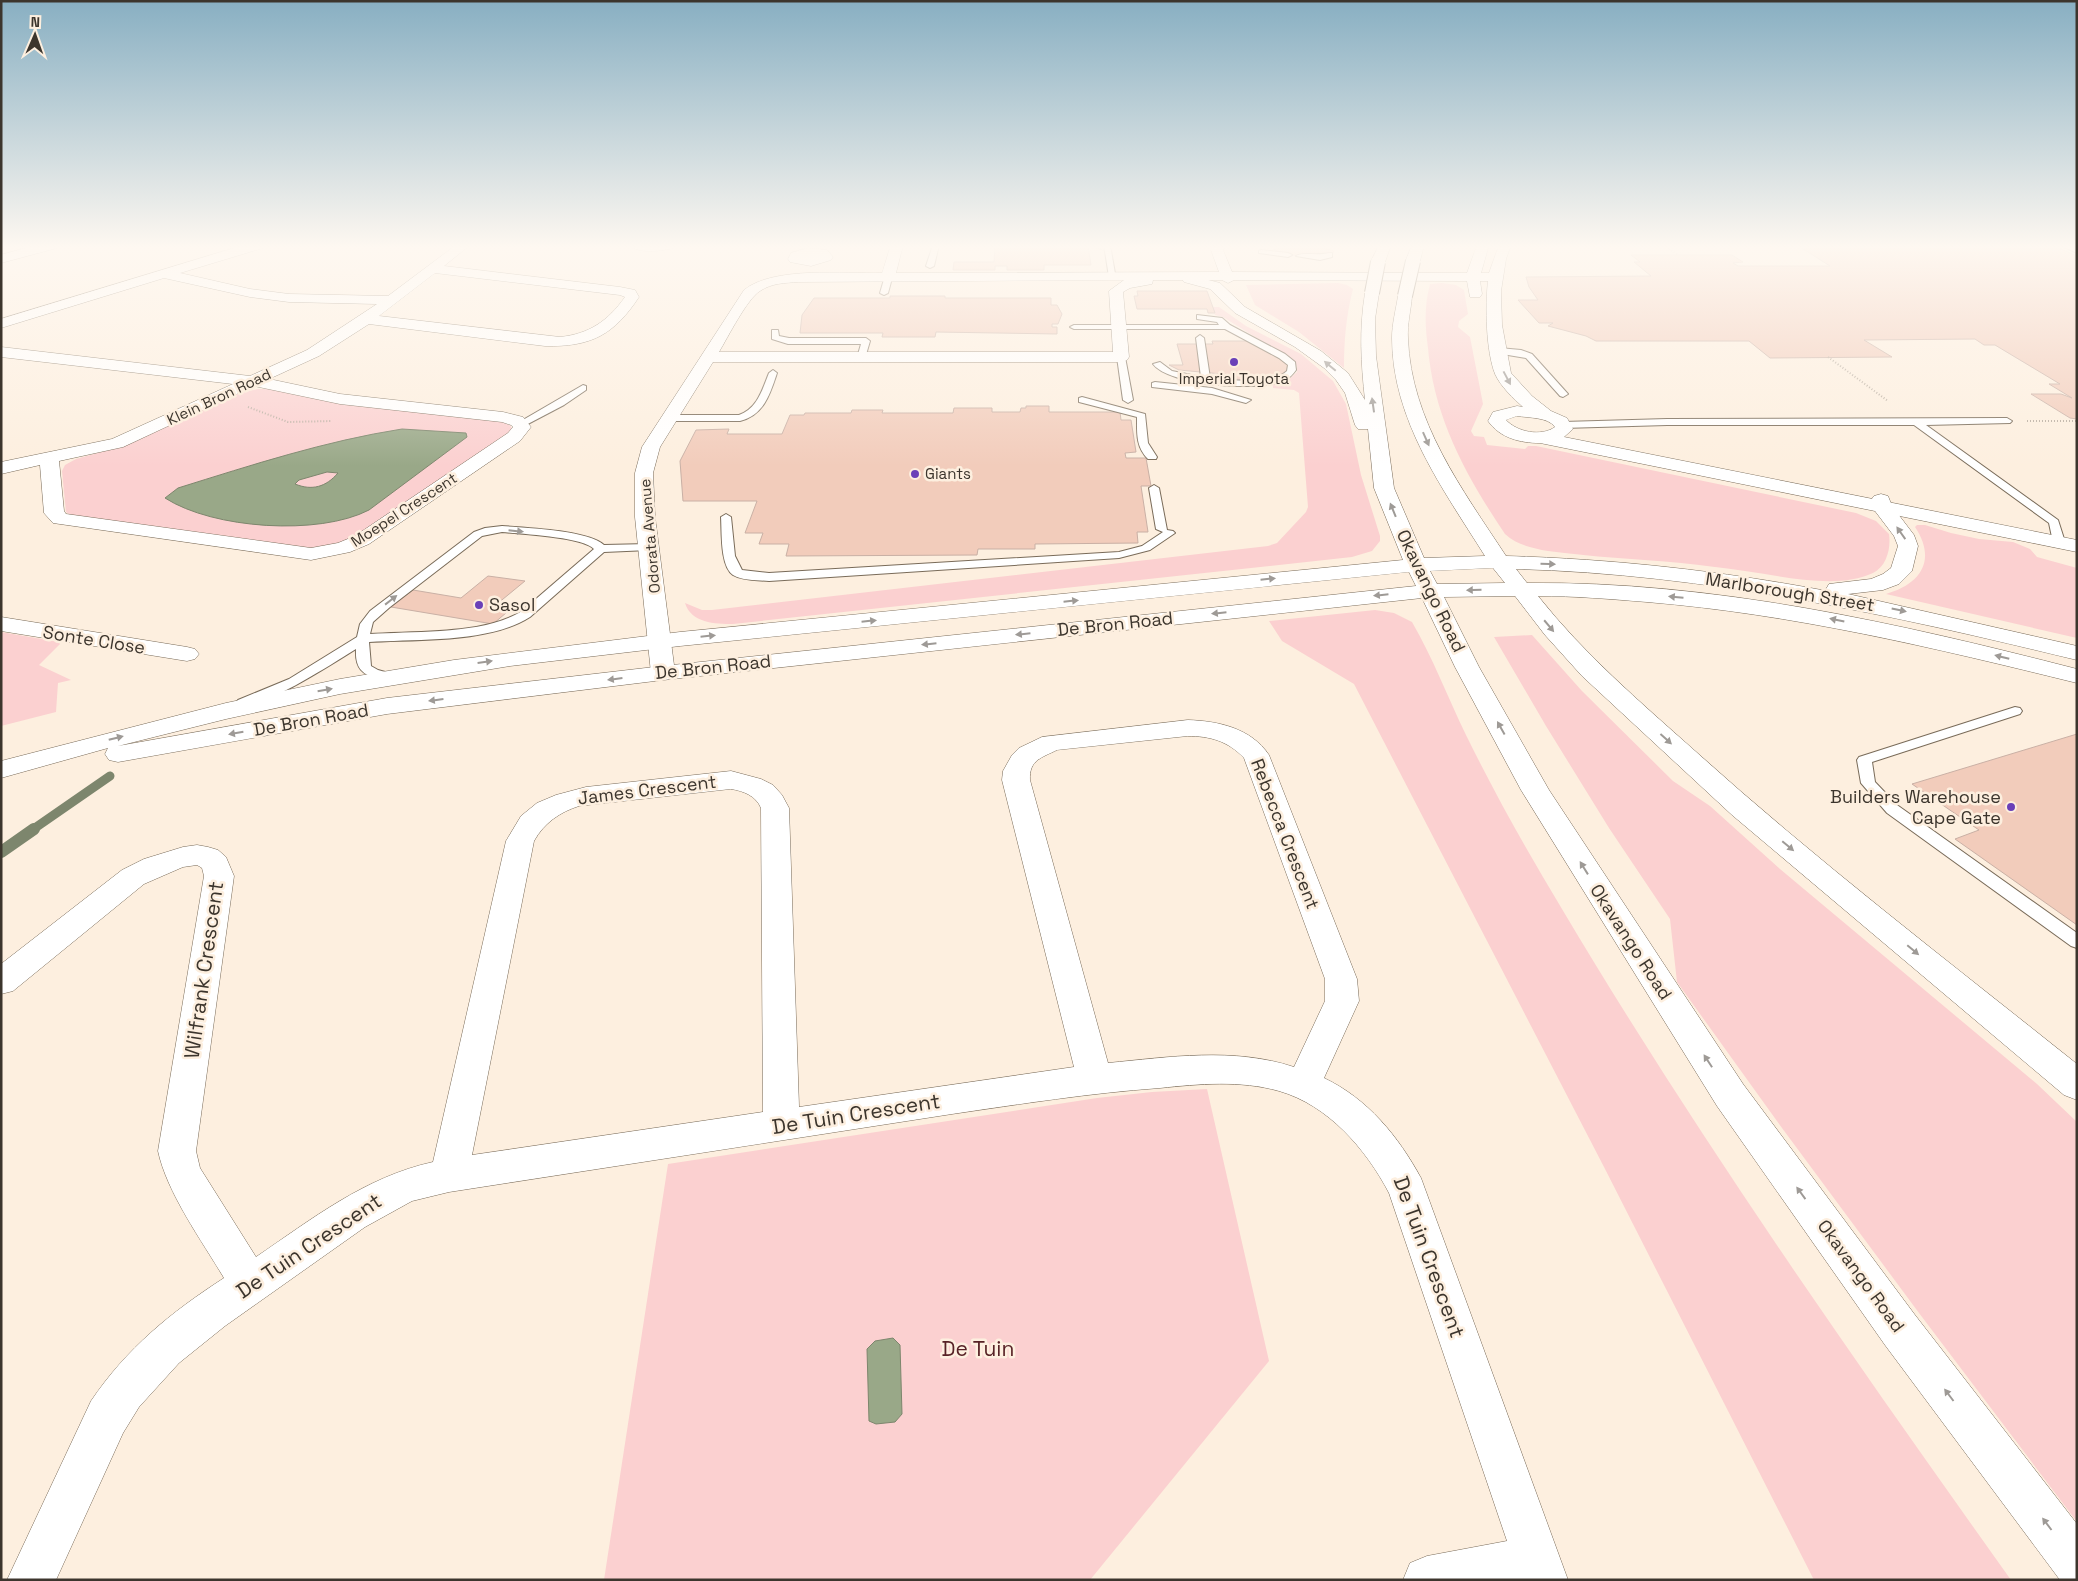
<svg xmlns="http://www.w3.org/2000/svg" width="2078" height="1581" font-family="'Space Grotesk',sans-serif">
<rect width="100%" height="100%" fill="#fdefdf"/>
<!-- green -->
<g fill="#fbd0d0">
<path d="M 1338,283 L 1347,285 L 1353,289 C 1346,316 1344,341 1344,368 L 1299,332 L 1255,305 L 1246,285 Z"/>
<path d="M 1442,283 L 1456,285 L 1464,290 L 1468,314 L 1459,321 L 1458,327 L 1470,337 L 1483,404 L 1471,431 L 1474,436 L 1484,437 L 1487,445 L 1525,449 L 1528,446 L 1536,446 L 1856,513 L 1876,521 L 1889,534 C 1891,548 1887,566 1873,573 C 1837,590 1783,576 1745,571 C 1724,568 1702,565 1681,563 C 1637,559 1592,557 1548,551 C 1532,548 1517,545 1505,534 C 1466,476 1434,418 1428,348 C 1425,326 1424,307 1430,284 Z"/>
<path d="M 1213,307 L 1219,307 L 1246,326 L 1301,354 L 1333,381 L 1346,404 L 1361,475 L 1380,536 L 1380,541 L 1372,551 L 1352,557 L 733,624 C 715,624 691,623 685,603 L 702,610 L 712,610 L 1268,546 L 1277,543 L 1306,512 L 1308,507 L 1299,393 L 1294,390 L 1273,388 L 1273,383 L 1288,380 L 1297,372 L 1297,366 L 1292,360 L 1223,317 L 1215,315 Z"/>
<polygon points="258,389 270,389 333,402 502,422 510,425 513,430 352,539 317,549 72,516 66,512 62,471 65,465 76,459 119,447 239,393"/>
<path d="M 1917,525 L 1925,525 L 1951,533 L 1979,539 L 2013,542 L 2030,549 L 2037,557 L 2077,568 L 2077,638 L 1886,594 C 1921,584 1937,560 1915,527 Z"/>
<path d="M 1375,610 L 1394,613 L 1412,622 C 1433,658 1448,698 1466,735 C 1495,794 1528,853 1562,909 C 1700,1141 1855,1361 2011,1580 L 1814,1580 L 1604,1167 L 1354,684 L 1282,641 L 1269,621 Z"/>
<polygon points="1,632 59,642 60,644 39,665 71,680 58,683 56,712 1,726"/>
<polygon points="1532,635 1582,691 1673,781 1710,806 1780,869 2037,1084 2077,1122 2077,1522 1919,1313 1782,1128 1677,982 1670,919 1609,828 1546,726 1494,637"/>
<polygon points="1207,1089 1269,1361 1090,1580 604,1580 668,1164 1097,1098 1152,1092"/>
</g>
<!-- water -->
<g fill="#99a888" stroke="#7d866d" fill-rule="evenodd">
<path d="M 402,429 L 466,433 L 467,437 L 369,510 C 319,536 213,529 165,498 L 178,488 C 252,465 325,441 402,429 ZM 327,472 L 338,473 C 326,487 312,491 295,484 L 299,480 Z"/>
<polygon points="893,1338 900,1345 902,1414 895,1422 876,1424 869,1421 867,1349 875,1341"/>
</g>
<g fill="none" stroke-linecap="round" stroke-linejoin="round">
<!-- stream-far1 -->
<polyline stroke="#7d866d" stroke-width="9" points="32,830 110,776"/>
<!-- stream -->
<polyline stroke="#7d866d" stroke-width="12" points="1,852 34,829"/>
</g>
<!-- building -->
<g fill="#f2ccbb" stroke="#c9b0a5">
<polygon points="995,245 1105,245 1106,251 1088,246 1091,265 1044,265 1044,270 1007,270 1007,266 995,266 995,270 953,270 954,262 994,262"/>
<polygon points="1276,245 1321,247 1334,251 1332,255 1321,256 1288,255 1271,251 1276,249"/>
<polygon points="1797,245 2052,245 2077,256 2077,419 2070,418 2031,394 2061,394 2072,398 2049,384 2060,384 1995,345 1984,345 1975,339 1864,340 1892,357 1770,358 1749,341 1596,341 1586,336 1548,326 1553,323 1539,323 1518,300 1538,300 1529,287 1526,277 1651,276 1634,262 1640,262 1631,255 1732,255 1743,262 1733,263 1738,266 1830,266"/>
<polygon points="1137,291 1207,291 1215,313 1208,313 1207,309 1137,309 1134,296 1138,296"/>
<polygon points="890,296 945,296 945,298 1051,298 1051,305 1057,305 1062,314 1058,324 1052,324 1052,327 1057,327 1057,334 936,332 935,337 882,337 883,333 800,333 802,315 814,298 890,298"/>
<polygon points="1212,341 1251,341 1284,360 1289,367 1286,374 1267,381 1256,381 1234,379 1233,375 1179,370 1169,365 1183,365 1177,344 1213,344"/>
<polygon points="1026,406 1049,406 1049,412 1120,412 1121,420 1131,420 1136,452 1125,453 1126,458 1146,458 1151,486 1141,486 1148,532 1137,532 1138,543 1035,544 1035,549 978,549 977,555 786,556 789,544 759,544 763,533 745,533 757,501 683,501 680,461 696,430 729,429 727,434 782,434 790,415 804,415 805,413 851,413 852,410 883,410 882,413 953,413 954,408 992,408 992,412 1020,412 1021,408 1026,408"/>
<polygon points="488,576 525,581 497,604 513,607 493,624 391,607 413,590 461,598"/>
<polygon points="2077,734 2077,925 1955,839 1979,830 1912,784"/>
</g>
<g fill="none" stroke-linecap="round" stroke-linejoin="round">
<defs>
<g id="lane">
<polygon points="933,245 939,245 934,266 930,268 926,266"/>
<polygon points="1104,245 1110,245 1116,279 1109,277"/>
<polygon points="2060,245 2069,245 2077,248 2077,253"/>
<polygon points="1261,250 1288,253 1292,255 1288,257 1259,253 1259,251"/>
<path d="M 1329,253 L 1332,253 L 1332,257 L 1320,260 L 1296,256 C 1302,252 1319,256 1329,253 Z"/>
<polygon points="885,276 892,278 888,293 884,295 880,293"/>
<path d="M 1197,315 L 1222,318 L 1230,325 L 1285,354 L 1295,362 L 1296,370 C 1293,374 1290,378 1285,380 C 1261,392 1169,386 1153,364 L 1160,362 L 1172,371 L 1201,377 L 1196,338 L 1200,335 L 1204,338 L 1210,378 C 1231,380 1271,386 1287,371 L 1288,365 L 1279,358 L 1225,329 L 1074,329 L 1070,327 L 1074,325 L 1219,325 L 1217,322 L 1197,319 Z"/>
<polygon points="772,330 778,330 779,336 789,338 866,338 870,341 865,358 861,361 857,358 861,344 788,344 772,339"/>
<polygon points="1499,348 1521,350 1532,354 1568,394 1563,397 1560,396 1526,358 1496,353 1495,351"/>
<polygon points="1121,354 1125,357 1133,400 1128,403 1123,400 1117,357"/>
<path d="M 773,370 L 777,373 C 770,394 764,415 740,421 L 669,421 L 664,418 L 669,415 L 739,415 C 758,408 762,390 769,373 Z"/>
<polygon points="1155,382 1212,388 1251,400 1246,403 1212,394 1152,387 1152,383"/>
<polygon points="583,385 586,386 586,390 564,405 524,426 521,427 516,424"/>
<path d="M 1082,397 L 1145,414 L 1148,443 L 1157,457 L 1156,459 L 1148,459 C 1136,447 1137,434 1137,417 L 1079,402 L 1079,398 Z"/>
<polygon points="2007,418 2012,421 2010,423 1926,425 2058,520 2065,542 2063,544 2059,545 2053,542 2049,523 1914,425 1667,425 1563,428 1558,425 1563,422 1667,419"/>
<path d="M 1154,485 L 1159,488 L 1167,530 L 1173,531 L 1175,533 L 1150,550 L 1119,558 L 769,581 C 758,580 743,581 733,575 C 720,566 722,532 721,517 L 726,514 L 731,517 L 735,556 L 742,570 L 769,573 L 1119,552 L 1142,546 L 1163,532 L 1156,529 L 1149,488 Z"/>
<path d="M 502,526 C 525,528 588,530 604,545 L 649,544 L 655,547 L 649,550 L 604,552 L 530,617 C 490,643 418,639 369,642 L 371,666 L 378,670 L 396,675 L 398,678 L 396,681 C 390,682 386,681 380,679 C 362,675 355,668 356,649 C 335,662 260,711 238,706 L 236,703 L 238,700 L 289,679 L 357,637 L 360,624 L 370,611 L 474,532 L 485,528 ZM 502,532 C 521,534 583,537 594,549 L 522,611 C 484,635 415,631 370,634 L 373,622 L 390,607 L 482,536 Z"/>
<polygon points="2015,707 2020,708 2022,711 2020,714 1872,762 1875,782 1897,805 2077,933 2077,948 2071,946 1887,813 1861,783 1857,760 1859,757"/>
</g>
<g id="street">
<polygon points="37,245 58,245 57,248 1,263 1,255"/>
<path d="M 244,245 L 264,245 L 263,248 L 180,273 L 250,289 L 289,294 L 388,296 L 456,245 L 470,245 L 444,266 L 620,287 L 635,290 L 639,297 C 614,335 591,347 545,346 L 369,324 L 319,356 L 269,379 L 340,394 L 503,412 L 523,417 L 531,427 L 520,441 L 369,544 L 350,552 L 311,560 L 53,523 L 44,513 L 40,465 L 1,474 L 1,462 L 112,439 L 233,384 L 1,357 L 1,347 L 250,376 L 307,350 L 377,304 L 289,302 L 250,297 L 164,278 L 1,328 L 1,319 ZM 435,273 L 620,295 L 625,297 C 608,321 589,334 560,337 L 379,316 ZM 254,386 L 340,404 L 502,422 L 511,425 L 513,427 L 508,433 L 355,536 L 338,543 L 311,548 L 66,514 L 64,511 L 59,461 L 123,447 Z"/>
<path d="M 629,245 L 675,245 L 674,248 C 662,251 638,254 629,245 Z"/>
<path d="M 891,245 L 903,245 L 896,273 L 1219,272 L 1211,250 L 1214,245 L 1226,245 L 1223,250 L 1232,272 L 1467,273 L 1477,245 L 1489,245 L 1481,273 L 1489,273 L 1499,245 L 1511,245 L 1506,259 L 1501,291 L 1502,325 L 1511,373 L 1532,396 L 1551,411 L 1567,418 L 1573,429 L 1564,437 L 2077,540 L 2077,552 L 1540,443 C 1520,443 1500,438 1488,421 L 1493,412 L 1517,406 L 1523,407 C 1513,398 1501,387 1495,374 C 1486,351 1485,306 1488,281 L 1480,281 L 1482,294 L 1480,297 L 1470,297 L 1467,281 L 1234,280 L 1228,283 L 1222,280 L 1153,280 L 1152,284 L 1130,288 L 1123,292 L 1129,357 L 1127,360 L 1121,362 L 713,362 L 660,447 L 653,473 L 655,517 L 675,673 L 672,678 L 663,680 L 654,678 L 651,673 L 635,517 L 635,473 L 642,447 L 744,290 C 774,266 844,274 882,273 ZM 1124,280 L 1109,291 L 1113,352 L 719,352 C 728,337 747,299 760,291 C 772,283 785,283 798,282 ZM 1517,416 C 1529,418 1548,417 1555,427 C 1541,437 1517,432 1506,420 Z"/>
<polygon points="808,248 827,250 833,257 831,260 811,266 790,262 788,259 791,253"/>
<polygon points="1,617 187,647 195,649 199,654 195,659 187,661 1,631"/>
<path d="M 1188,720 C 1218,721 1251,728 1269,755 L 1357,979 L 1359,1001 L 1324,1078 C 1368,1099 1398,1136 1421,1178 L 1568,1580 L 1403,1580 L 1410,1563 L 1427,1556 L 1507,1541 L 1389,1193 C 1366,1149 1328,1105 1279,1091 C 1240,1080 1199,1084 1160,1088 C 1090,1093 1021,1104 952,1114 C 784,1140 617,1166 449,1192 L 412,1201 L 365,1227 L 225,1326 L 179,1363 L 139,1407 L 123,1433 L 56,1580 L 7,1580 L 91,1401 C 127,1348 170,1313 224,1278 C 202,1241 167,1193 158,1151 L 204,876 L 202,868 L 197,865 L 183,867 L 144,884 L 13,991 L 1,994 L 1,964 L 122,870 L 144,859 L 183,847 L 197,845 L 208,847 L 218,850 L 226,857 L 234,876 L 196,1151 L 200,1168 L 256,1257 C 312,1219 365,1177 433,1162 L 506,841 L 521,816 L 537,803 L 556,795 L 586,787 L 731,771 L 761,779 L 773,785 L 782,795 L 789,808 L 799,1107 L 1074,1067 L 1002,780 L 1003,771 L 1012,755 L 1019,748 L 1042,737 ZM 1188,736 C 1210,736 1228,741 1244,758 L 1325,979 L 1325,1001 L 1294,1067 C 1234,1047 1169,1057 1108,1063 L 1030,780 C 1029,760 1041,758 1057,750 ZM 731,789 C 744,791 756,796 761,808 L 763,1112 L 472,1155 L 534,841 C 544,823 560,812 579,806 Z"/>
</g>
<g id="secondary">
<polygon points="1379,245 1391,245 1385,262 1378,266 1371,262"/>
<polygon points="1412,245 1424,245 1420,261 1413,265 1406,261"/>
<path d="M 1189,275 L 1220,283 L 1245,307 L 1321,351 L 1348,373 L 1365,400 C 1361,363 1359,330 1365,293 L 1372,289 L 1377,290 L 1379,293 L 1375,319 L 1376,356 L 1394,488 L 1424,558 L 1485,556 C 1443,489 1392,420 1392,338 C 1392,324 1396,309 1398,296 L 1400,293 L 1410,293 L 1412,296 C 1411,310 1407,324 1408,338 C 1411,421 1462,489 1506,556 C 1614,559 1721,571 1827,591 L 1826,589 L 1829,584 L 1871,579 L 1883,574 L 1891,568 L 1898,546 L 1894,536 L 1872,507 L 1871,500 L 1874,496 L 1881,494 L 1888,496 L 1892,506 L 1914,535 L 1918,546 L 1912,571 L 1899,584 L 1883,590 L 1848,594 L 2077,646 L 2077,660 C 1892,615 1707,574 1516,569 L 1527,583 C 1713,581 1898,623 2077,669 L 2077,683 C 1935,648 1793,614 1647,602 C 1610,599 1575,596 1538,596 C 1584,654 1639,701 1694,750 C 1816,860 1948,961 2077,1064 L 2077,1100 L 2064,1095 L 1732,815 L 1582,676 L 1545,635 L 1515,596 L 1444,597 L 1479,667 L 1549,790 L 1743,1084 L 1915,1315 L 2077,1524 L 2077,1580 L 2060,1580 L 1885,1345 L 1717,1106 L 1521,790 L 1455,667 L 1422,598 L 663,680 L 387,714 L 118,762 L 109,760 L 105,754 L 108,748 L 1,778 L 1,761 L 226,703 L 340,679 L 454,660 L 680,632 L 1403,560 L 1374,488 L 1368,429 L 1358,429 L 1355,425 L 1345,393 L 1336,380 L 1324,368 L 1295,347 L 1235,313 L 1210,289 L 1184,282 L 1182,279 ZM 1493,568 L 1505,583 L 1437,584 L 1430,571 ZM 1409,572 L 1416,586 L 663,666 L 387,698 L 118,746 L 226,719 L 340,694 L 510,666 L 680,646 Z"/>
</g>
</defs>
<!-- lane casing -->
<use href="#lane" stroke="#796b59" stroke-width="2"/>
<!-- street casing -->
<use href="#street" stroke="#796b59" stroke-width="1"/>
<!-- secondary casing -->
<use href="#secondary" stroke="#796b59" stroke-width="1"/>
<!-- path -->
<g stroke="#b7ac9f" stroke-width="2" stroke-dasharray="1 2" stroke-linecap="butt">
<polyline points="1664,245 1678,255"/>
<polyline points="1828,357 1888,401"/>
<polyline points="248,407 288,422 332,421"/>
<polyline points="2027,421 2077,421"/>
</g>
<!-- lane -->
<use href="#lane" fill="#fff" fill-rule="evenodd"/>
<!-- street -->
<use href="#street" fill="#fff" fill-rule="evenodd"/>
<!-- secondary -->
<use href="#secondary" fill="#fff" fill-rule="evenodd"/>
<defs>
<g id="secondary-bridge">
<polyline points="1372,293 1378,262"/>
<polyline points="1405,296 1413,261"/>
</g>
</defs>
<!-- secondary-bridge casing -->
<use href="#secondary-bridge" stroke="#796b59" stroke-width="16" stroke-linecap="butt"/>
<!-- secondary-bridge -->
<use href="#secondary-bridge" stroke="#fff" stroke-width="14"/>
</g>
<!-- one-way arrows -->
<defs><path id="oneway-solid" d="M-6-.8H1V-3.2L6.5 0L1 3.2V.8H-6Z" transform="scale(1.25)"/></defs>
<g fill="#9e9a96">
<use href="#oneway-solid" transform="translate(1330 366) rotate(-140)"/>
<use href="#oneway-solid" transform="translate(1507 378) rotate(62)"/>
<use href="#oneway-solid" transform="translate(1373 405) rotate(-98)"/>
<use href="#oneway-solid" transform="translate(1426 439) rotate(66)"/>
<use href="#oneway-solid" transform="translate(1393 510) rotate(-112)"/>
<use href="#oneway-solid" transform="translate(516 531) rotate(6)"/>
<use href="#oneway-solid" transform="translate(1901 533) rotate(-125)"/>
<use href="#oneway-solid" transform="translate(1548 564) rotate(2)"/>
<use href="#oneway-solid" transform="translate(1268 579) rotate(-6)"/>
<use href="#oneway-solid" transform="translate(1474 590) rotate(179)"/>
<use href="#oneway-solid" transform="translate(1381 595) rotate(174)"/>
<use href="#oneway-solid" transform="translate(1676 597) rotate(-175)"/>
<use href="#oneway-solid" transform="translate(391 600) rotate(-38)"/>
<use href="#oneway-solid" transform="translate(1071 601) rotate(-6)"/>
<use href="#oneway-solid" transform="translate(1899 610) rotate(12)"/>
<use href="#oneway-solid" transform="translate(1219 613) rotate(174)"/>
<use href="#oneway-solid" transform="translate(1837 620) rotate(-168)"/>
<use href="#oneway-solid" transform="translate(869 621) rotate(-6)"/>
<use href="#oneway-solid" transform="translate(1549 626) rotate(50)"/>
<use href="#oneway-solid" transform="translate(1023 634) rotate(174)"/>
<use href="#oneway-solid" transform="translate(708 636) rotate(-6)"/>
<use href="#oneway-solid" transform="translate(929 644) rotate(174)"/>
<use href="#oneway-solid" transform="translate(2002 657) rotate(-166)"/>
<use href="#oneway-solid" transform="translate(485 662) rotate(-8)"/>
<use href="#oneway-solid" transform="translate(615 679) rotate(173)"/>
<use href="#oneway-solid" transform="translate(325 690) rotate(-10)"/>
<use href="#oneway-solid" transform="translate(436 700) rotate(173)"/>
<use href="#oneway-solid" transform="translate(1501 728) rotate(-119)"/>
<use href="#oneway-solid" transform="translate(236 733) rotate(170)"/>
<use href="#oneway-solid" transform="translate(116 738) rotate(-14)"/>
<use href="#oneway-solid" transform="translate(1666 739) rotate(42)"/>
<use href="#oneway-solid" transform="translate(1788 846) rotate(40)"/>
<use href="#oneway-solid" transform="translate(1584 868) rotate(-122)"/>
<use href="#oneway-solid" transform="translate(1913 950) rotate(40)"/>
<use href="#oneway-solid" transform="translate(1708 1061) rotate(-123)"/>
<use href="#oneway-solid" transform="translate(1801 1193) rotate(-126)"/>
<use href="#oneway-solid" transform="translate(1949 1395) rotate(-127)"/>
<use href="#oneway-solid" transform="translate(2047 1524) rotate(-127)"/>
</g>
<!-- sky -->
<linearGradient id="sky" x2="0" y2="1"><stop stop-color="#88afc2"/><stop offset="0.53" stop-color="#fef8f1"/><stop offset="1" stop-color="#fef8f1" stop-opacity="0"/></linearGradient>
<rect width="2078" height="466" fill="url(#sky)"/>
<!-- markers -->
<g fill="#6a40b8" stroke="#fdefdf" stroke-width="2">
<circle cx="1234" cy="362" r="5"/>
<circle cx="915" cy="474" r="5"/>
<circle cx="479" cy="605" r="5"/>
<circle cx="2011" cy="807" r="5"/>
</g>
<g text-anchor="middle" stroke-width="5" stroke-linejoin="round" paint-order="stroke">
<!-- far-poi labels -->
<g font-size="15" fill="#3c352d" stroke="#fdefdf">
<text x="1234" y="384">Imperial Toyota</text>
<text x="925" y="479" text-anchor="start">Giants</text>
</g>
<!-- far-street labels -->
<g font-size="15" fill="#3c352d" stroke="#fdefdf">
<text transform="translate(219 397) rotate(-25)" y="5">Klein Bron Road</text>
<text transform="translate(404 510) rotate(-33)" y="5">Moepel Crescent</text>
<text transform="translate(650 536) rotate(-95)" y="5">Odorata Avenue</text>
</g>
<!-- street labels -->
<g font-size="18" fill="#3c352d" stroke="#fdefdf">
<text transform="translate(1431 591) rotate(64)" y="6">Okavango Road</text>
<text transform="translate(1790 592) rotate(9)" y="6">Marlborough Street</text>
<text transform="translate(1115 624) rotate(-6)" y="6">De Bron Road</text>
<text transform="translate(94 640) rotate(9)" y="6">Sonte Close</text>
<text transform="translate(713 667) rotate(-6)" y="6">De Bron Road</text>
<text transform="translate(311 720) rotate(-10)" y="6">De Bron Road</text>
<text transform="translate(647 790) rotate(-7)" y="6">James Crescent</text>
<text transform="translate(1285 834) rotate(69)" y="6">Rebecca Crescent</text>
<text transform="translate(1631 942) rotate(57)" y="6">Okavango Road</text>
<text transform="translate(1861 1276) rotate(54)" y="6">Okavango Road</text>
</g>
<!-- poi labels -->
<g font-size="18" fill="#3c352d" stroke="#fdefdf" text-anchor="start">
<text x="489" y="611">Sasol</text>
<text x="2001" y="803" text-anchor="end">Builders Warehouse<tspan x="2001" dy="21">Cape Gate</tspan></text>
</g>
<!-- near-street labels -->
<g font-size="21" fill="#3c352d" stroke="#fdefdf">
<text transform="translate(204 970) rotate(-82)" y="7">Wilfrank Crescent</text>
<text transform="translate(856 1114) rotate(-9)" y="7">De Tuin Crescent</text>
<text transform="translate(309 1246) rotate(-34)" y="7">De Tuin Crescent</text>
<text transform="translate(1429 1257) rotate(70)" y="7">De Tuin Crescent</text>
</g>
<!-- near-park labels -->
<g font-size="21" fill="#572226" stroke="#fdefdf">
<text x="978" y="1356">De Tuin</text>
</g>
</g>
<!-- border -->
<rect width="2078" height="1581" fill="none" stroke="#3c352d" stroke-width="5"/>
<!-- north arrow -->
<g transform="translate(35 35) rotate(2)" stroke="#fdefdf" stroke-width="4" paint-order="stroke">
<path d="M0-4L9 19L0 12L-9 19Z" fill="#3c352d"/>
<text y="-8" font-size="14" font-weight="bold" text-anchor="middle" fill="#3c352d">N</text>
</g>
</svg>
